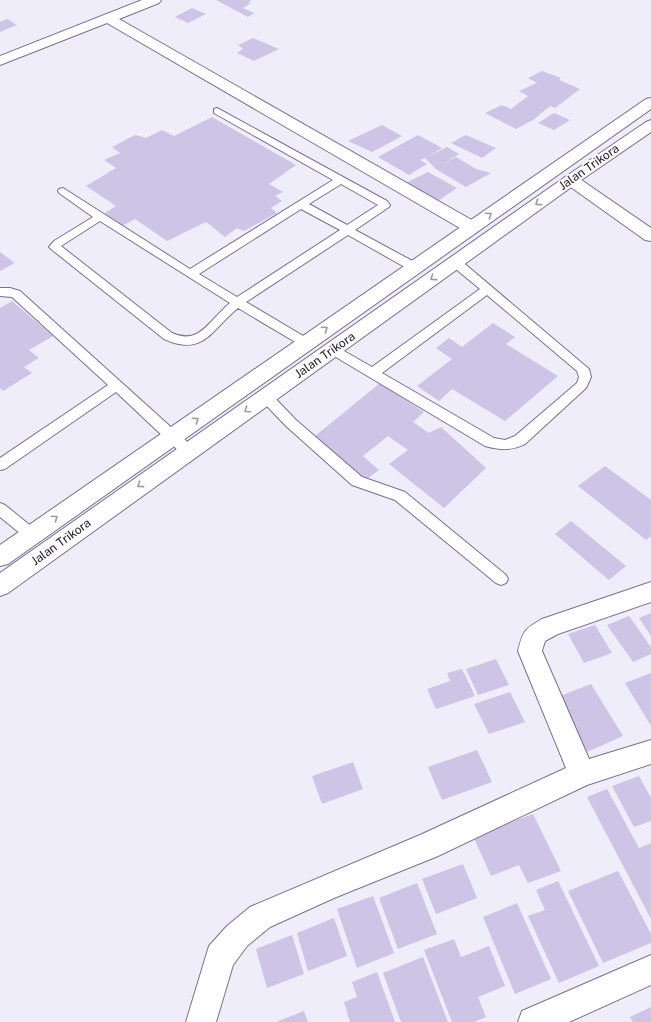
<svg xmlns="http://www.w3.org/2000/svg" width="651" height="1022" font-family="'Public Sans',sans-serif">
<rect width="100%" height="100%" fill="#f0edfb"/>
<!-- building -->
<g fill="#cdc4e6">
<polygon points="216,0 252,0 248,2 251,3 243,8 254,13 248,17"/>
<polygon points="192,8 206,14 188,23 175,17"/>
<polygon points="7,19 17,25 0,32 0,22"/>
<polygon points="253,38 279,49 254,61 237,53 243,49 238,45"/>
<polygon points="542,71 561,78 559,80 580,89 555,108 550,106 533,120 516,129 485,113 502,105 511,109 528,96 519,91 537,83 528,78"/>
<polygon points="554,113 570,120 554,130 538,123"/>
<polygon points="212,117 296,165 269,184 283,192 275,196 282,201 271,208 277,213 244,231 237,228 225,237 206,222 167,241 135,219 122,226 105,213 116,206 86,186 116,168 104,160 120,153 112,147 135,135 146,138 162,130 174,136"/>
<polygon points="382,125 402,136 372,152 348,141"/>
<polygon points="418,135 442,148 427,157 447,147 459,154 442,165 456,157 476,169 491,173 466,187 436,169 425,158 420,160 427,164 409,175 378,157"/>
<polygon points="466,135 496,148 482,158 451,143"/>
<polygon points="428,172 457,188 438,201 406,183"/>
<polygon points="0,252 15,263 0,271"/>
<polygon points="12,301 53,336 29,350 39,358 24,367 32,373 3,391 0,388 0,308"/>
<polygon points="493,323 515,337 506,344 558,376 505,421 452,389 439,401 417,386 452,359 436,348 449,338 462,347"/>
<polygon points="380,383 424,412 413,422 429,433 441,427 486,468 444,508 389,464 408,450 388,436 363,456 379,470 363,482 314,437"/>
<polygon points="605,466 651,500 651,536 646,540 578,486"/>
<polygon points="571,521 626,566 609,580 555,534"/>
<polygon points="651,613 651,636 639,618"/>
<polygon points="629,616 651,647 651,654 633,662 607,625"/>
<polygon points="595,625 612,653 584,663 568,634"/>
<polygon points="496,659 509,685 478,695 466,669"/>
<polygon points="462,669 475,696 436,709 427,689 450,681 447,673"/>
<polygon points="651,673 651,726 625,683"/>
<polygon points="591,684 623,736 587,752 555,698"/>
<polygon points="510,692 525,722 489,734 474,704"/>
<polygon points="477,750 492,782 442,800 428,767"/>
<polygon points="353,762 363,789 322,804 312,776"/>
<polygon points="639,776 651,798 651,821 634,827 612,786"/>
<polygon points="607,789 639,848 651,843 651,919 587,797"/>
<polygon points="533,814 561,871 528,883 519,865 491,876 473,836"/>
<polygon points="463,864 477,898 436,914 422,879"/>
<polygon points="618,871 651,934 651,943 603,963 568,891"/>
<polygon points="558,881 599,966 559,983 528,916 545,910 536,890"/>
<polygon points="417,883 437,934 398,949 379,898"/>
<polygon points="373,896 394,953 357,968 337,909"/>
<polygon points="517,903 551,979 515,994 483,917"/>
<polygon points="334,918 347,956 308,971 297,933"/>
<polygon points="292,935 304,974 267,988 256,949"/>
<polygon points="454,939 461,957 489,946 505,986 478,997 486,1017 474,1022 452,1022 424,950"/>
<polygon points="423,957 448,1022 401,1022 383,973"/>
<polygon points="377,972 395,1022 350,1022 344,1002 357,997 352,982"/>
<polygon points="651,1007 651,1022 633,1022 630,1017"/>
<polygon points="304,1011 308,1022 276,1022"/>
</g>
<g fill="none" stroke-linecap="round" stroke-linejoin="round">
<defs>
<g id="lane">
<path d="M 217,108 L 387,201 L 390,205 L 389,207 L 355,230 L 418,264 L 420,267 L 418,270 L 410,270 L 348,235 L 246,302 L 310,340 L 312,343 L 310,346 L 302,346 L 238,308 C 211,330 204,357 164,339 L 51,249 L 49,247 L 54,241 L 93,217 L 59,193 L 58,191 L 59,189 L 63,188 L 190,269 L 333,180 L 214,113 L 214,109 ZM 341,184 L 378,205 L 347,225 L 309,204 ZM 301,209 L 340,230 L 237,297 L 199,274 ZM 100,221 L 230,303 C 210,319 200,346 172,333 L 61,246 Z"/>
<path d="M 455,258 L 459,259 L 589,369 L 591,377 L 586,388 L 525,444 C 511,451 500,450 485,446 L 329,353 L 327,350 L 329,347 L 337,347 L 372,367 L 480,289 L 451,265 L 449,262 ZM 487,295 L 577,371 L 579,377 L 577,383 L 515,436 L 505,440 L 494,438 L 382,373 Z"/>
<polygon points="0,288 10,288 20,291 193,447 195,451 193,455 188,456 183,455 116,392 5,469 0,470 0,458 108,385 12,297 0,296"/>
<polygon points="266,392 271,394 296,420 362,477 405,492 506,575 508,579 506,583 501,585 496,583 395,500 352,485 286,426 261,400 260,397 261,394"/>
<polygon points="0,503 5,505 37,531 39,535 37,539 32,541 27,539 0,517"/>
</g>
<g id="street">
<polygon points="142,0 161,0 159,3 119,19 477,223 480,227 477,231 471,232 465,231 107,23 0,65 0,56"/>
<polygon points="571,175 577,177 651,228 651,241 645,240 565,183 563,180 565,177"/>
<path d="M 651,582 L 651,602 L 558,634 L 545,641 L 542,651 L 589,759 L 651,740 L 651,764 L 587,785 L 438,856 L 334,898 L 270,927 L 247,946 L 233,965 L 216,1022 L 186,1022 L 209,946 L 227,926 L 250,907 L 420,835 L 566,768 L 518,651 C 523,631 524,629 542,619 Z"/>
<polygon points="651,955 651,985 569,1022 518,1022 522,1011"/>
</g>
<g id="primary">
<polygon points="651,98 651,109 8,564 0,566 0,545 646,99"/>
<polygon points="651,120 651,132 577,183 8,593 0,596 0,573 565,177 646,122"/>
</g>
</defs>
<!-- lane casing -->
<use href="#lane" stroke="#79708f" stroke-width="2"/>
<!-- street casing -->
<use href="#street" stroke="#79708f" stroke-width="2"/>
<!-- primary casing -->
<use href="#primary" stroke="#79708f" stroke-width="2"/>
<!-- lane -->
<use href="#lane" fill="#fff" fill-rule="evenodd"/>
<!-- street -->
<use href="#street" fill="#fff" fill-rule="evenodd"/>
<!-- primary -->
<use href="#primary" fill="#fff" fill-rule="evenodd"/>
</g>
<!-- one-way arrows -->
<defs><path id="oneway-chevron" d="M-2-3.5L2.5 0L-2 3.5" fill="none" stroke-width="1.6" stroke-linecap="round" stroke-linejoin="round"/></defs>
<g stroke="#9c9ba0">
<use href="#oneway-chevron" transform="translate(538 203) rotate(144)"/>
<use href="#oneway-chevron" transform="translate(489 215) rotate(-35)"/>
<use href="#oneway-chevron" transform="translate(433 278) rotate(144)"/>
<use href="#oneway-chevron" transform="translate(325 329) rotate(-35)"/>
<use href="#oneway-chevron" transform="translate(247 410) rotate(145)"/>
<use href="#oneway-chevron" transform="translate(196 420) rotate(-34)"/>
<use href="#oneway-chevron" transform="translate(140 485) rotate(144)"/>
<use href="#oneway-chevron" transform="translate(55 518) rotate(-35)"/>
</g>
<g text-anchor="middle" stroke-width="3.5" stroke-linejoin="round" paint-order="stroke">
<!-- street labels -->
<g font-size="12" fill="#24202d" stroke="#fcfcfc">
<text transform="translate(589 167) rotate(-35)" y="4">Jalan Trikora</text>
<text transform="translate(325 355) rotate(-35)" y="4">Jalan Trikora</text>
<text transform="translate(61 542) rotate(-36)" y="4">Jalan Trikora</text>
</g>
</g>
</svg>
